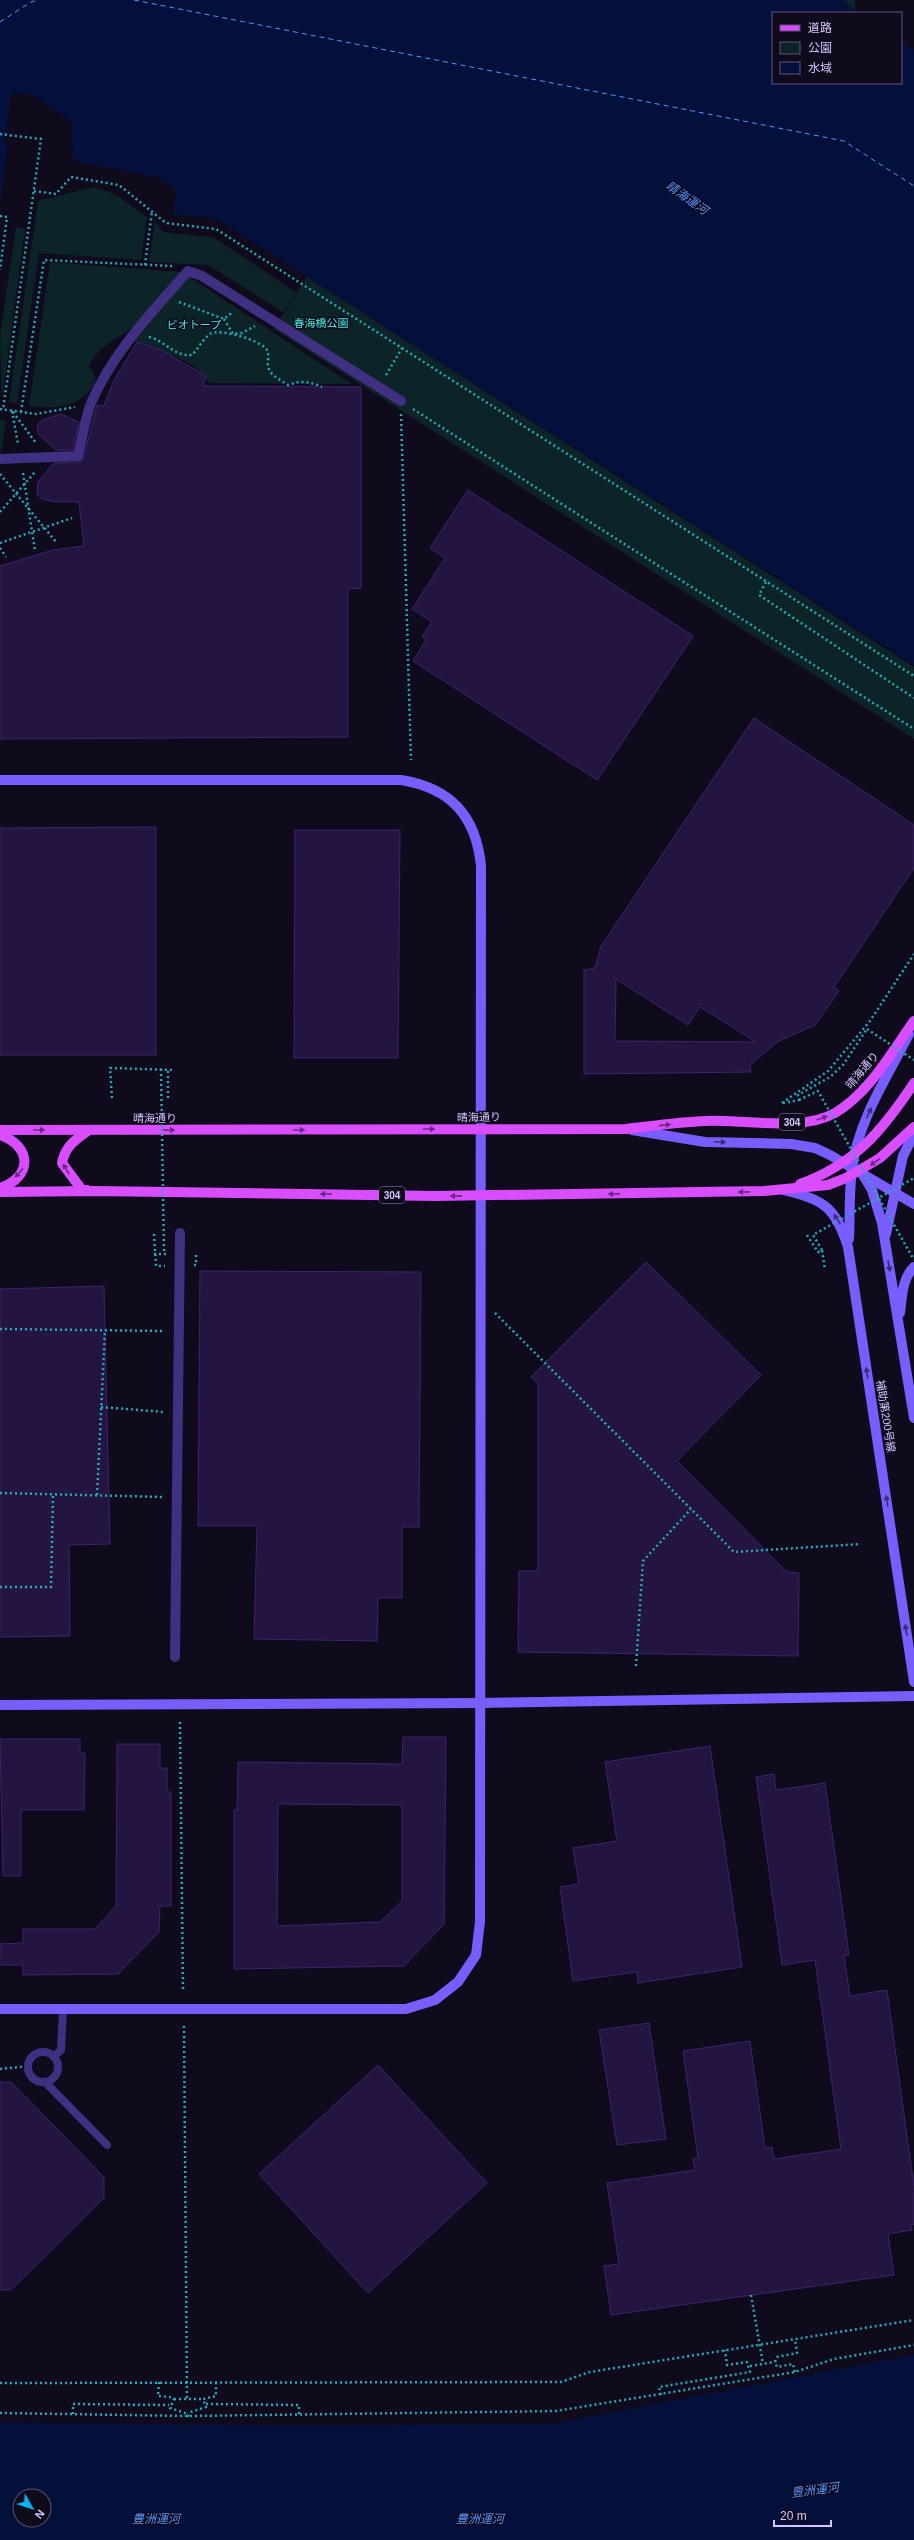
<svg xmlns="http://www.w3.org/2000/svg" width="914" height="2540" font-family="Helvetica,'Noto Sans JP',sans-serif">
<rect width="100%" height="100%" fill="#100a1d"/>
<!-- green -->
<g fill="#0c2428">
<polygon points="844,0 855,0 855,12"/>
<polygon points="94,187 115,194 147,217 141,260 39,253 17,403 9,402 38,201"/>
<polygon points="155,221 162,231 169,233 213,237 297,293 283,312 208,265 149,262"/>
<polygon points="16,227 25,229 2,400 0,337"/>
<path d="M 50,262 L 182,272 C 167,289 154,310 137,324 C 120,338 99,344 89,366 L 96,379 C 85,407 55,410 29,406 Z"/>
<path d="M 188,276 L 352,384 L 209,383 C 201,362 154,348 134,341 Z"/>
<polygon points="307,277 914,667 914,739 274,329"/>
<polygon points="0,420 6,421 1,453 0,453"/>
</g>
<!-- water -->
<g fill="#04103c" fill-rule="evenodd">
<polygon points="0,0 844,0 857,13 773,13 773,83 901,83 901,41 914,50 914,665 217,219 173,214 177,190 157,177 73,161 72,122 32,94 11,93 5,145 8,146 0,204"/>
<path d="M 914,2355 L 914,2540 L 0,2540 L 0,2422 L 284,2426 L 550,2424 ZM 20,2496 L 44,2496 L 44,2520 L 20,2520 Z"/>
</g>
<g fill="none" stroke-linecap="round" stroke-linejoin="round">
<!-- ferry -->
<g stroke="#5495ff" stroke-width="1" stroke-dasharray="5 4" stroke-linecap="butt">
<polyline points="134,0 844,141 914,186"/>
<polyline points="0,22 31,2 38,0"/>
</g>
</g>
<!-- building -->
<g fill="#241440" stroke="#3e236f" fill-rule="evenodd">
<polygon points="137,342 163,351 206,376 203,386 361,387 361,588 348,589 348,737 0,739 0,566 53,550 84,546 79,502 55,502 42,499 37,494 38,482 54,463 78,462 83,460 97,405 104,406 114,380"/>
<polygon points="61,414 79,422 73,450 56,450 38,434 37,426 42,420"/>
<polygon points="468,490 693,636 597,780 413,661 426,640 422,637 432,622 412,609 445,558 430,548"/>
<path d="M 754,718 L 914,825 L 914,868 L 834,987 L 839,991 L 815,1025 L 777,1042 L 750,1065 L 751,1072 L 584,1074 L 584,970 L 595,968 L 601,946 ZM 616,979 L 688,1025 L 700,1007 L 756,1042 L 615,1041 Z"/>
<polygon points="156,827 156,1055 0,1055 0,828"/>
<polygon points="295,830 400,830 398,1058 294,1058"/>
<polygon points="646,1262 761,1375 677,1461 787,1572 799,1573 798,1656 518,1652 519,1571 538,1571 538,1384 531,1377"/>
<polygon points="200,1271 421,1272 419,1527 402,1527 402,1598 378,1598 377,1641 254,1639 257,1526 198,1526"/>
<polygon points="104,1286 110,1544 69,1545 70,1636 0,1637 0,1289"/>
<path d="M 403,1737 L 446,1737 L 444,1924 L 404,1966 L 234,1969 L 234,1810 L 237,1810 L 238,1762 L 402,1764 ZM 278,1804 L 402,1805 L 402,1901 L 380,1922 L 277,1926 Z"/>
<polygon points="0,1739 80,1739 80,1753 85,1753 84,1810 21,1810 21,1876 3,1876"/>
<polygon points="117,1744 160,1744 160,1768 167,1768 167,1792 171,1792 171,1906 160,1906 159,1932 118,1974 23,1975 23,1965 0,1965 0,1944 23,1943 23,1929 95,1929 116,1906"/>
<polygon points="710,1746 742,1967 638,1983 637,1972 573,1981 560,1887 579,1884 573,1848 617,1841 605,1762"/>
<polygon points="774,1774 776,1790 825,1783 849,1955 844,1956 850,1996 887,1990 914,2187 914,2224 911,2225 912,2230 888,2234 894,2275 611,2315 604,2266 619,2264 607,2183 695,2170 693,2159 698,2158 683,2051 750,2041 765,2148 772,2147 774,2159 841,2149 815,1960 782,1965 756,1777"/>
<polygon points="649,2023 666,2139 617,2145 599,2030"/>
<polygon points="378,2065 487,2183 368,2293 259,2174"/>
<polygon points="0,2082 11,2082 104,2177 104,2198 11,2290 0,2290"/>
</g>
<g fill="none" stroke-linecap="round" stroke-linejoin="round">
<!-- path -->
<g stroke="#21aab8" stroke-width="2.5" stroke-dasharray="2 3" stroke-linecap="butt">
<polyline points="0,134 41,139 3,410"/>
<polyline points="34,191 56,194 71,177 119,185 166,223 216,229 914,676"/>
<polyline points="0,216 7,217 0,270"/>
<polyline points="145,265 152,211"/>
<polyline points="179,302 224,319 233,312"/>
<polyline points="224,319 233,334 242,333 255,326"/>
<path d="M 149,337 C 166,341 174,357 192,355 C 198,349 203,339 210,334 C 219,328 261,340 267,350 C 269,354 268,357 268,361 C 266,374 279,379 288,385 C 301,380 310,382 322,387"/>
<polyline points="386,375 402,348"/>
<polyline points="0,409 36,414 75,407"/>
<polyline points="413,409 914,729"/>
<polyline points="12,411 18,444"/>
<polyline points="13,412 36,443"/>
<polyline points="21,412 44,260 172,266"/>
<polyline points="401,414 411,760"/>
<polyline points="23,473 35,551"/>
<polyline points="0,474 56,542"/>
<polyline points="0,512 35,472"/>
<polyline points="0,543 72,518"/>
<polyline points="0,548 6,557"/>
<polyline points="766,582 759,595 914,698"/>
<polyline points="112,1098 110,1068 174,1070"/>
<polyline points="168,1098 168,1070"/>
<polyline points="782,1103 828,1071 870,1021 914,954"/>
<polyline points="783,1103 799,1100 798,1095 830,1077 843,1065 867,1029"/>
<polyline points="154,1234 156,1266 165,1266"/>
<polyline points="807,1235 818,1252 822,1250 825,1270"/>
<polyline points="154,1254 166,1254"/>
<polyline points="194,1265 196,1265 196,1254"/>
<polyline points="495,1313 734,1552 861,1544"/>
<polyline points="0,1329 165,1331"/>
<polyline points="101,1407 164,1412"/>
<polyline points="0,1493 163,1497"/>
<polyline points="97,1495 105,1330"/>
<polyline points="0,1587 51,1587 53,1494"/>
<polyline points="636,1666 643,1561 691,1509"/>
<polyline points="180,1722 183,1992"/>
<polyline points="184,2026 187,2399"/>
<polyline points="0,2069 28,2066"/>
<polyline points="751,2295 763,2364"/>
<polyline points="750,2366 775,2362"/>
<polyline points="795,2372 793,2364 777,2367 775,2362 777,2357 797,2353 795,2339"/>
<polyline points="159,2382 158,2396 170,2397 174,2399 170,2408 185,2413 188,2416 191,2412 206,2407 203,2399 216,2396 216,2382"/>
<polyline points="0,2383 561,2382 590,2372 914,2320"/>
<polyline points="661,2395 659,2387 750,2372 747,2362 727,2365 725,2350"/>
<polyline points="174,2399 203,2399"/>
<polyline points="206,2404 299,2405 299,2415"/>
<polyline points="0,2413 188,2416 556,2411 795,2372 834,2359 914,2345"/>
<polyline points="73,2414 73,2404 169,2405"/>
</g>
<!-- lane -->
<g stroke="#3f3081" stroke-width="8">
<circle cx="43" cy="2067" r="15"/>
<polyline points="54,2056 61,2050 63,2009"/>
<polyline points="45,2082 107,2145"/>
</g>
<!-- street -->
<g stroke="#3f3081" stroke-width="10">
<path d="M 0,459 L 78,456 C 82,439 85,419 91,403 C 113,352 152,312 188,271 L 202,276 L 401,401"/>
<polyline points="175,1657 180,1233"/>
</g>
<!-- secondary -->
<g stroke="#7a5dff" stroke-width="10">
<path d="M 0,780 L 401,780 C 451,788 476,816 481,866 L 480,1922 L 476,1955 L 458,1982 L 435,2000 L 406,2009 L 0,2009"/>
<polyline points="632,1130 705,1142 791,1144 815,1148 830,1155 914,1204"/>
<polyline points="863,1175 872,1190 882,1223 914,1418"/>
<path d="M 783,1190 C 824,1200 835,1206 848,1247 L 914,1682"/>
<polyline points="886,1234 903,1156 914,1134"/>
<path d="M 849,1239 C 850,1216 849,1192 852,1169 C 858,1120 888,1076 909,1034"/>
<path d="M 900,1313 C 902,1298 902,1278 914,1267"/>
<polyline points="0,1705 481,1703 914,1696"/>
</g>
<!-- primary -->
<g stroke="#d84dff" stroke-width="10">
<path d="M 0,1130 L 626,1129 C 652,1126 679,1122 705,1121 C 742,1119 802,1132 835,1113 C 870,1092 891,1053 914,1021"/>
<path d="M 0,1135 C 32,1146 33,1177 0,1188"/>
<path d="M 800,1184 C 855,1164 882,1131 914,1083"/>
<path d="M 87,1190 L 82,1190 L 62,1163 C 65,1146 76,1139 89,1130"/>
<polyline points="0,1192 95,1191 435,1196 764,1191 828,1185 846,1178 880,1158 914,1127"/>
</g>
<!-- path-bridge -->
<g stroke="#21aab8" stroke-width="2.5" stroke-dasharray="2 3" stroke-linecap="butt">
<polyline points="867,1029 914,1060"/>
<polyline points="161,1069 164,1254"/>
<polyline points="799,1100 818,1091 914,1260"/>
<polyline points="822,1250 813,1235 914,1178"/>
</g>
</g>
<!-- one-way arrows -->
<defs><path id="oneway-solid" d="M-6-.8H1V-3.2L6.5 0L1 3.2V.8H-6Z"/></defs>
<g fill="#3a2b77">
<use href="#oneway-solid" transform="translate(869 1113) rotate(-65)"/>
<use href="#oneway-solid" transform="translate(720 1142) rotate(2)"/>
<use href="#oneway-solid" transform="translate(837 1219) rotate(-124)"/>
<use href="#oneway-solid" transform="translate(889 1266) rotate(80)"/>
<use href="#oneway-solid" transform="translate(867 1373) rotate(-99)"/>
<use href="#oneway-solid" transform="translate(887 1501) rotate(-99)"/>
<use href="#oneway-solid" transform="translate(906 1630) rotate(-99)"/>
</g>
<g fill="#6a2883">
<use href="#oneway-solid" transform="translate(822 1118) rotate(-19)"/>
<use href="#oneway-solid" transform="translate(665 1125) rotate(-6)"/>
<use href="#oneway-solid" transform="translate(429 1129)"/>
<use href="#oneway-solid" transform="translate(39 1130)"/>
<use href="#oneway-solid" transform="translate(169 1130)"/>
<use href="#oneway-solid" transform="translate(299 1130)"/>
<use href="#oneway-solid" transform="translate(875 1162) rotate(146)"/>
<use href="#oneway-solid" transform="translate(66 1169) rotate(-121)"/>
<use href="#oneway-solid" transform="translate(19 1173) rotate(131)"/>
<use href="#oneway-solid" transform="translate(744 1192) rotate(179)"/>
<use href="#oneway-solid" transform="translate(326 1194) rotate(-179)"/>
<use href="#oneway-solid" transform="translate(614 1194) rotate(179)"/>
<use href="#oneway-solid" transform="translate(456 1196) rotate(179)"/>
</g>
<g text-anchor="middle" stroke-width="3" stroke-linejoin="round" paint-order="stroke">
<!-- shield labels -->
<g fill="#100a1d" stroke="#9a8ebb" stroke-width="1">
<rect x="779" y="1114" width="26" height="16" rx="3"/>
<rect x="379" y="1187" width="26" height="16" rx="3"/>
</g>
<g font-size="10" font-weight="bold" fill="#d5c6ff">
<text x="792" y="1126">304</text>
<text x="392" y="1199">304</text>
</g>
<!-- park labels -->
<g font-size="11" fill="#47eadb" stroke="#100a1d">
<text x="321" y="327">春海橋公園</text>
<text x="194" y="329">ビオトープ</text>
</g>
<!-- street labels -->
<g font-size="11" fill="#d5c6ff" stroke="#100a1d">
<text transform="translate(862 1070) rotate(-50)" y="4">晴海通り</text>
<text transform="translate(479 1117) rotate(-1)" y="4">晴海通り</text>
<text x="155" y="1122">晴海通り</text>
<text transform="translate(886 1416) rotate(81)" y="4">補助第200号線</text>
</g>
<!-- water labels -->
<g font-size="12" font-style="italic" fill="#5495ff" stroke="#100a1d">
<text transform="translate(687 198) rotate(35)" y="4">晴海運河</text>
<text transform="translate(815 2490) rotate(-7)" y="4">豊洲運河</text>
<text x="156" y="2523">豊洲運河</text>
<text x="480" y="2523">豊洲運河</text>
</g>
</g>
<!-- legend -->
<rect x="772" y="12" width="130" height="72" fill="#100a1d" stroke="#5f5577"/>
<rect x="780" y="25" width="20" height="6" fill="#d84dff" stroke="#5f5577"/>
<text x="808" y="32" font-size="12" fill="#d5c6ff">道路</text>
<rect x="780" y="42" width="20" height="12" fill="#0c2428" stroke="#5f5577"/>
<text x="808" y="52" font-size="12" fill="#d5c6ff">公園</text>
<rect x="780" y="62" width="20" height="12" fill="#04103c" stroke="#5f5577"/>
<text x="808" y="72" font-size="12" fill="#d5c6ff">水域</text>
<!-- north arrow -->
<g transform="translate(32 2508) rotate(129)"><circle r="19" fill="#100a1d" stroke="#5f5577"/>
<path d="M0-3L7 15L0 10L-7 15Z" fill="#00b3f1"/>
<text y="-6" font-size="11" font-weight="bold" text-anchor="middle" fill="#d5c6ff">N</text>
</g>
<!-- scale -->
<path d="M774 2520v6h57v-6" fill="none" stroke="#d5c6ff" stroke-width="2"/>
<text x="780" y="2520" font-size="12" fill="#d5c6ff" stroke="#100a1d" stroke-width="3" paint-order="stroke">20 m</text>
</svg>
